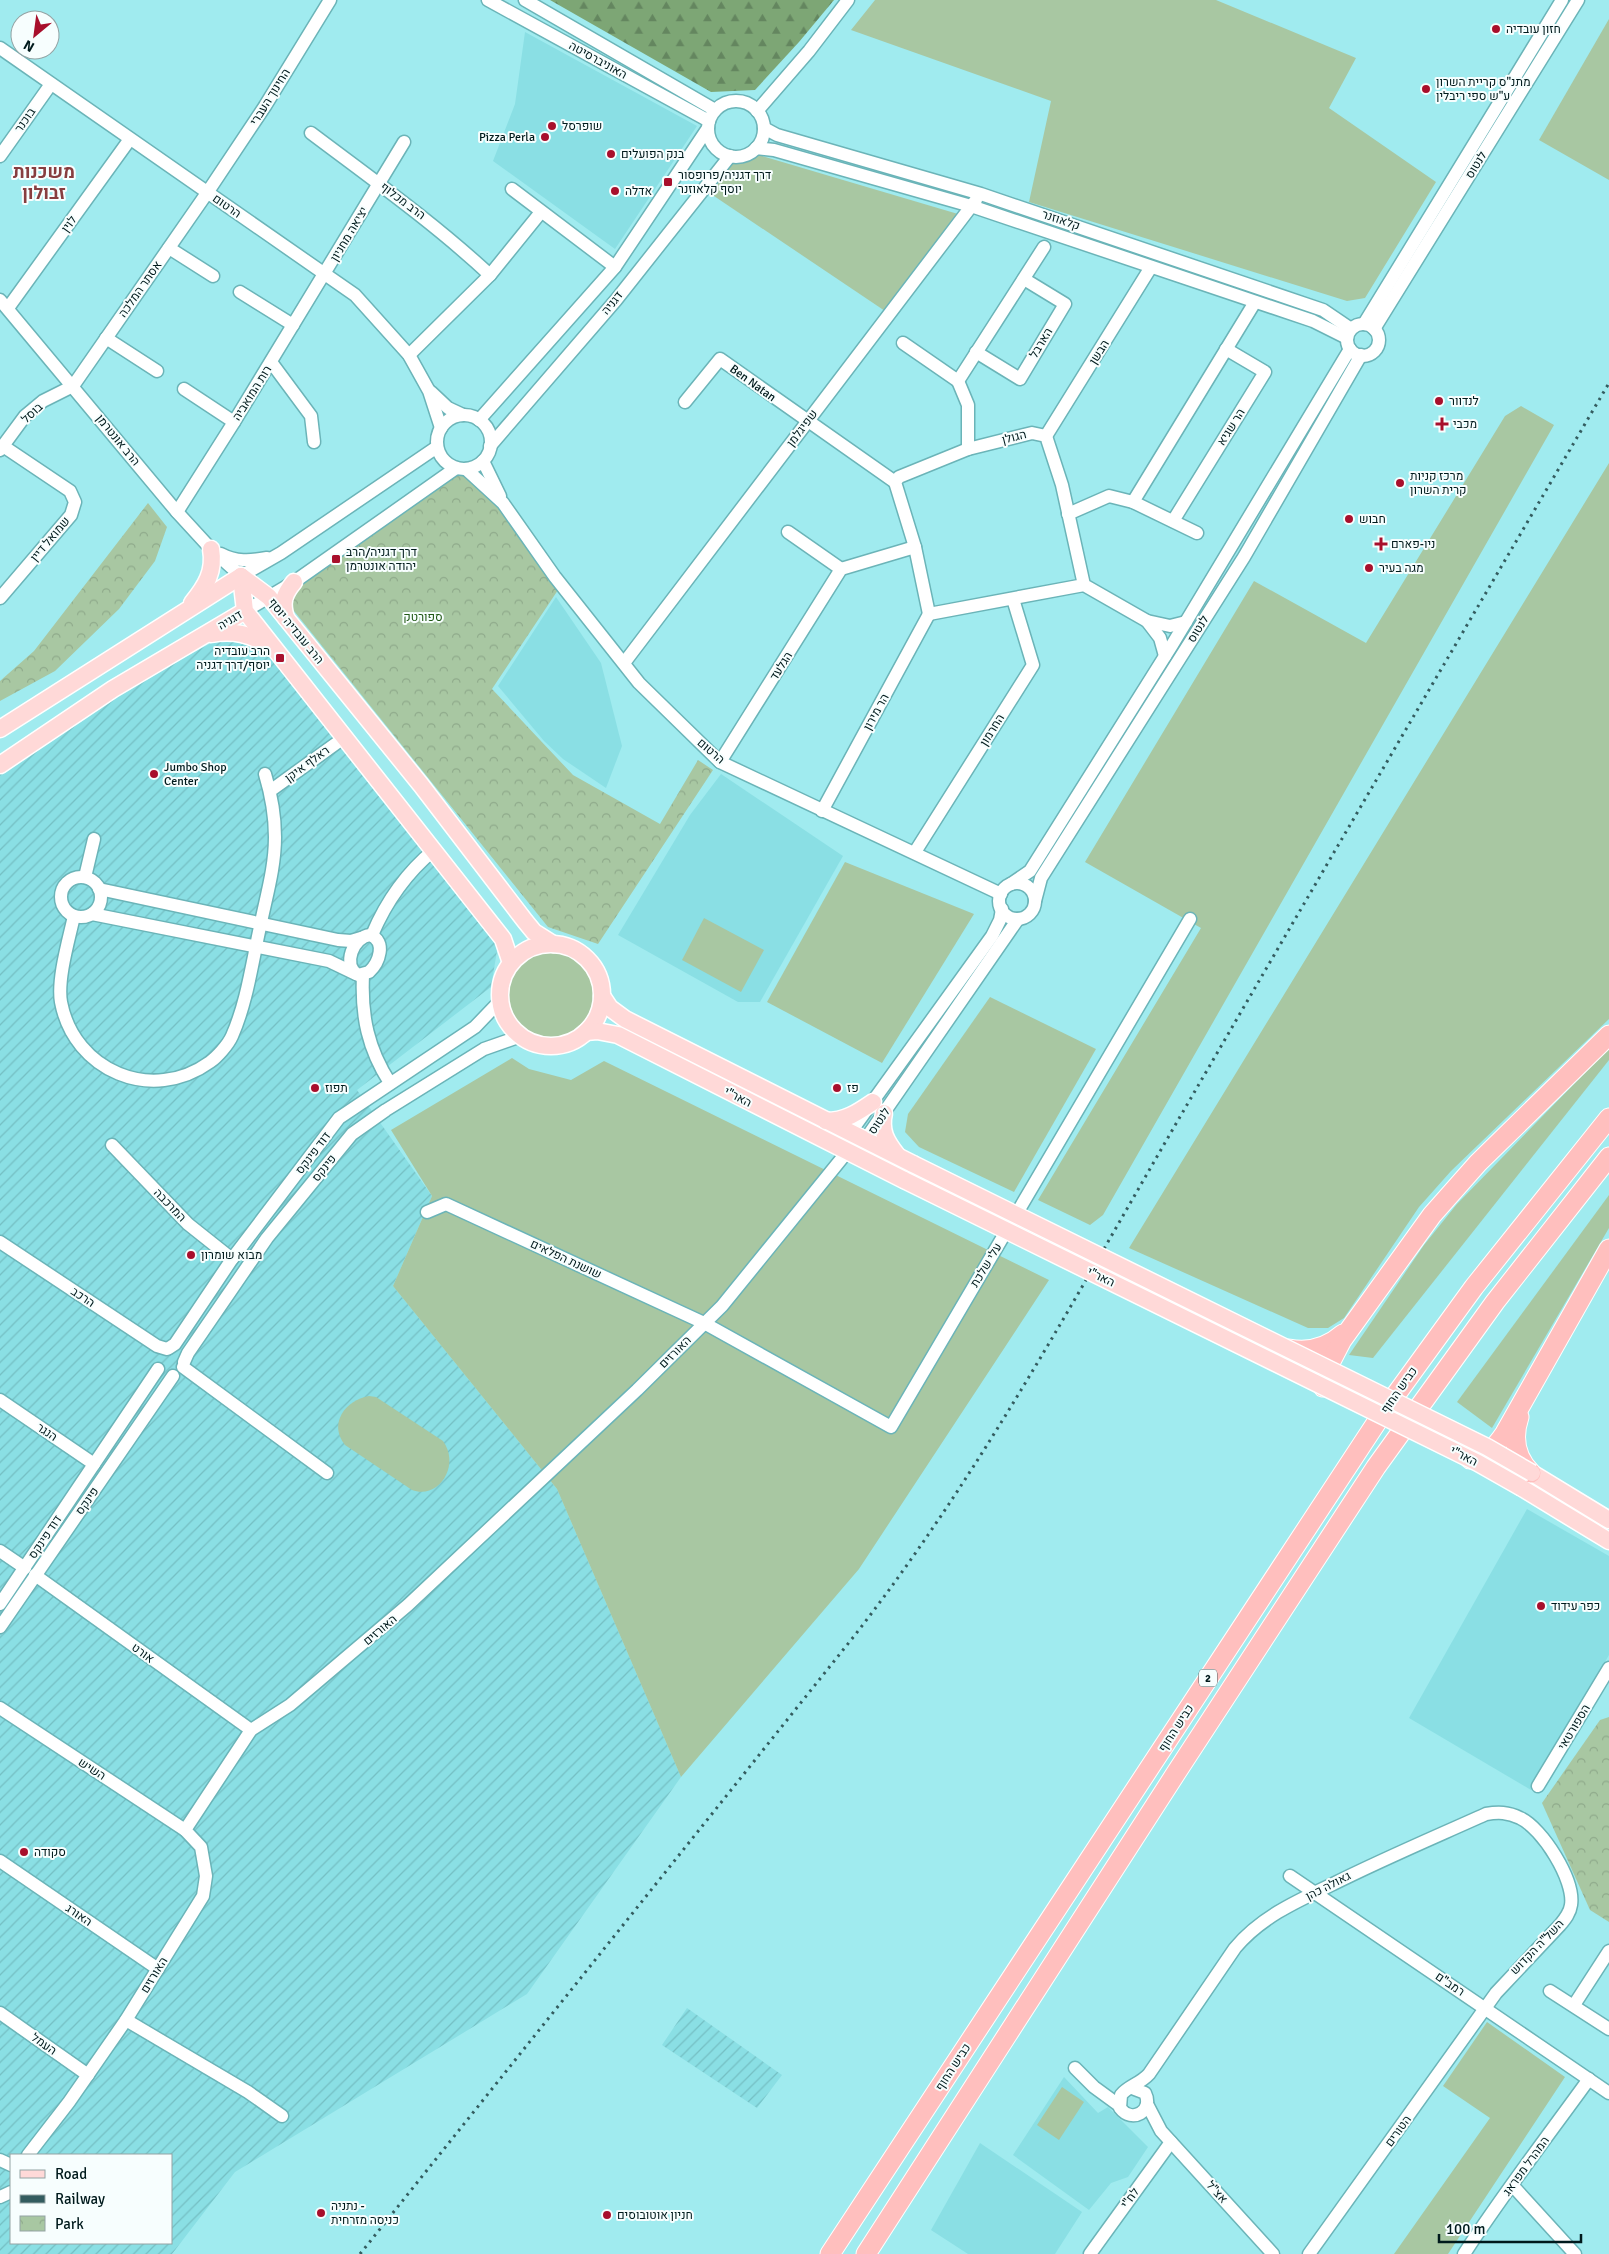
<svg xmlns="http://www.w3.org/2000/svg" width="1609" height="2254" font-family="Signika,Heebo,sans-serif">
<defs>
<pattern id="industrial-furrows" width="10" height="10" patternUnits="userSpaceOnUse" patternTransform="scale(1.25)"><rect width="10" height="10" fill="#8adfe4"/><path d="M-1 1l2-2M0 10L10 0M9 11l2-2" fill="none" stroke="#75bfc3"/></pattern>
<pattern id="forest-firs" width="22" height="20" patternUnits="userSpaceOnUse" patternTransform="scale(1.25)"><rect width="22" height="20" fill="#7da675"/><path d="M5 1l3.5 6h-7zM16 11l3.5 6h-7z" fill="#64865f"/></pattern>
<pattern id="park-crowns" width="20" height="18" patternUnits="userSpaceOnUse" patternTransform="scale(1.25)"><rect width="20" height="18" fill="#a8c7a2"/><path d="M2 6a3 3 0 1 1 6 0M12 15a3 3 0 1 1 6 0" fill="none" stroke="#8faa8b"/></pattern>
</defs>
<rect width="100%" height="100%" fill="#a0ebef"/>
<!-- built -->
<g fill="#8adfe4">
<polygon points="525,32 697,126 615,249 493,161 515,104"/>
<polygon points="556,597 601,663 622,746 606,788 563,759 544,741 498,686"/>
<polygon points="721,774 843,856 760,1002 738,1002 618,935 690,815"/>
<polygon points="1527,1509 1609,1556 1609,1655 1531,1790 1409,1718"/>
<polygon points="1064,2077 1098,2113 1108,2107 1148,2147 1128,2177 1111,2183 1089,2210 1013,2155"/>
<polygon points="980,2143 1082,2212 1055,2254 968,2254 931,2230"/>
</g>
<!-- industrial -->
<g fill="url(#industrial-furrows)" fill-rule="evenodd">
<path d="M 217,640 L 231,640 L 270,653 L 498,945 L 491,987 L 357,1090 L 432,1196 L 393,1286 L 557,1489 L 681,1777 L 527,1994 L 235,2172 L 172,2254 L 0,2254 L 0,755 ZM 11,2155 L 171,2155 L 171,2243 L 11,2243 Z"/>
<polygon points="687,2008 782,2075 757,2108 662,2045"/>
</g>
<!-- green -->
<g fill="#a8c7a2">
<polygon points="875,0 1216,0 1356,58 1329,108 1436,182 1365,298 1347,301 1029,202 1051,101 851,30"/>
<polygon points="1609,19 1609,180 1539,140"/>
<polygon points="759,155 958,214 885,311 711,194 732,162"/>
<polygon points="1521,406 1554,425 1103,1215 1090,1225 1038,1200 1201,928 1085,862 1254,581 1366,643 1505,416"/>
<polygon points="1609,463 1609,1019 1451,1171 1419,1207 1344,1318 1328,1328 1308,1328 1129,1248"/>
<polygon points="845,862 974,914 882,1063 767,1002"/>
<polygon points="704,918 764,950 741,992 682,960"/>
<circle cx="552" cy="994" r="45"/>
<polygon points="990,997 1096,1049 1014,1192 919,1147 905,1132 908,1114"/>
<polygon points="1609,1048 1609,1060 1373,1358 1349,1355 1424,1245 1457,1204"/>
<polygon points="512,1058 529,1069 571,1080 604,1061 1049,1280 859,1569 681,1777 557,1489 393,1286 432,1196 391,1130"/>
<polygon points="1609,1195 1609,1228 1492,1428 1457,1402"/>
<path d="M 369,1396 L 376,1397 L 443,1441 C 461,1466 438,1500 412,1490 L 345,1445 C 328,1424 345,1400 369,1396 Z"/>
<polygon points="1487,2022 1565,2077 1448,2254 1394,2254 1490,2118 1443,2086"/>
<polygon points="1062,2087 1084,2102 1059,2140 1037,2125"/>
</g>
<!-- forest -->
<polygon fill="url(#forest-firs)" points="550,0 834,0 799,42 755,90 711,92"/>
<!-- park -->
<g fill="url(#park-crowns)">
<polygon points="454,475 479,476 558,590 492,689 573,775 660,824 698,760 713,770 598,944 548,927 290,606 295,590"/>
<polygon points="148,503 167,527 155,561 119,609 55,671 0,701 0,681 34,651"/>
<polygon points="1609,1717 1609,1922 1590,1910 1542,1803 1600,1720"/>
</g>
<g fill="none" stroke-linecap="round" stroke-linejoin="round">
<defs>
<g id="minor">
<polyline points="488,0 709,121"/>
<polyline points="525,0 715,110"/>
<polyline points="0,48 355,295 409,355 429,391 441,428"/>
<circle cx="736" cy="129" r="28"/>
<polyline points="757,111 809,51 848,0"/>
<polyline points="764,128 777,135 981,194 1323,310 1351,329"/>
<path d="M 311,133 C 372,179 434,223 490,275"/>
<polyline points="756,148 774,150 971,206 1313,321 1347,338"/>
<polyline points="0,156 51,84"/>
<polyline points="512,189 615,267"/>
<polyline points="169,248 213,276"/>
<polyline points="240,292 293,325"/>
<polyline points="0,300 177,512 211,549 241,576 281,553 437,447"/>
<polyline points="8,308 130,139"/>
<polyline points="1364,324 1562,0"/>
<circle cx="1363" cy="340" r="16"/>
<polyline points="1374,329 1578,0"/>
<polyline points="106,338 157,371"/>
<polyline points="903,343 958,381"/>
<polyline points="976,352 1020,379 1065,304 1024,279"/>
<polyline points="409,355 490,275 541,212"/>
<polyline points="271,362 311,416 314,442"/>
<polyline points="958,381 1044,247"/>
<polyline points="958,381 968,405 968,449"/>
<polyline points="184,389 234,422"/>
<polyline points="431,392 448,408 463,415"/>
<polyline points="685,402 720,359 895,482"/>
<circle cx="464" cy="442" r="27"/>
<polyline points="479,420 615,267 708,128"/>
<polyline points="1046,436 1151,267"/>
<polyline points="490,446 616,300 730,156"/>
<polyline points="0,450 25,416 43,401 73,386 207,193 265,106 330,0"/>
<polyline points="483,461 500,496"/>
<polyline points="466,469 503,503 555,577 639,683 720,762 1001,894"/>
<polyline points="1133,502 1255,302"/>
<polyline points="177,512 234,422 404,142"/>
<polyline points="1068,514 1109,496 1133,502 1197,533"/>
<polyline points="1173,521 1265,372 1226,349"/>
<polyline points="788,532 841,569"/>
<path d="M 221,554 C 236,562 250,561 267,558"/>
<polyline points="1084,585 1062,485 1046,436 1032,433 968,449 899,477 895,482 915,547 929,614 1084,585 1147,621 1170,626 1186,622"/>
<polyline points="0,598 71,515 75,502 70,491 3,446"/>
<polyline points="245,611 294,582 456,468"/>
<polyline points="1147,621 1160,638 1165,656"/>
<polyline points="624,663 976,200"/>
<polyline points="720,762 841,569 915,547"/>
<polyline points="270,791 345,737"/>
<polyline points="822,811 929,614"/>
<polyline points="915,852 1033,665 1013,599"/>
<circle cx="81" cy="897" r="20"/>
<polyline points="85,877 94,839"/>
<circle cx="1017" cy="901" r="18"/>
<polyline points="1011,884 1030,871 1172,645 1350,349"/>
<polyline points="99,889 338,940 351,941 361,938"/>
<polyline points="1035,901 1041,878 1244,557 1361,355"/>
<polyline points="92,914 329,961 356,974"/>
<path d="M 74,916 C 69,939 57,979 61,1002 C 74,1071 152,1104 210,1062 C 217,1057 228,1045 232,1036 C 247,1002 252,963 260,927 C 266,897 275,868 275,837 C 275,815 271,794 265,774"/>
<path d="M 370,935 C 387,941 379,963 369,972 L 358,975 C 342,965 353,937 370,935 Z"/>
<path d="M 372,935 C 386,902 406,873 434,850"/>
<path d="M 363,975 C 361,1016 368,1049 390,1083"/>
<polyline points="849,1140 850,1133 992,936 1000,920 1002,909"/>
<polyline points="112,1145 188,1224 232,1259"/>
<polyline points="427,1212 446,1204 704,1323 891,1427 1190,919"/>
<polyline points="0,1242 157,1346 167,1349"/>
<polyline points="169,1348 175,1344 232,1259 339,1118 475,1027 500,1001"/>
<polyline points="184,1362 188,1353 267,1238 352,1134 386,1110 484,1049 521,1036"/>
<polyline points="183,1367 327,1473"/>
<polyline points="0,1400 94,1464"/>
<polyline points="0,1551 25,1568"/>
<polyline points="35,1575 251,1730"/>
<polyline points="0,1604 158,1369"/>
<polyline points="0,1627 173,1376"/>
<polyline points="0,1708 185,1830"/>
<polyline points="1538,1786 1609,1668"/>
<polyline points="0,1861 158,1969"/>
<polyline points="1290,1876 1609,2093"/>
<polyline points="1550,1991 1609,2029"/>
<polyline points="1574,2005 1609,1951"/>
<polyline points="0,2013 88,2075"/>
<polyline points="126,2020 248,2092 282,2116"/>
<polyline points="1075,2068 1094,2087 1120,2106"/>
<path d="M 1132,2088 L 1145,2093 C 1154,2111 1132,2124 1120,2108 L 1121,2095 C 1128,2086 1140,2084 1149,2074 L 1235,1948 C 1261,1917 1297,1901 1333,1884 C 1383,1859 1435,1837 1486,1814 C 1498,1812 1508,1812 1520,1818 C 1542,1828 1575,1880 1571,1905 C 1570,1913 1565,1919 1560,1925 L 1496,1993 L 1309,2254"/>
<polyline points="1147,2104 1161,2131 1273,2254"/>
<polyline points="28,2155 69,2102 126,2020 203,1896 206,1876 201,1847 185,1830 251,1730 290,1705 408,1605 637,1390 722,1306 847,1152 865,1140 1018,919"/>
<polyline points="0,2160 11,2165"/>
<polyline points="1513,2186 1575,2254"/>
<polyline points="0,2197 11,2192"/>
<polyline points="1090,2254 1171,2142"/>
<path d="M 1464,2254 C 1503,2194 1547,2137 1589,2079"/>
</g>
<g id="major">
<polyline points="241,576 269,597 421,785 525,921 534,932 553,944"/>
<polyline points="241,576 245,611 503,939 511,963"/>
<path d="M 192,603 C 206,586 215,571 211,549"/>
<path d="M 286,618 C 281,602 284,594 294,582"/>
<path d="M 211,634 C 234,630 249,634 269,645"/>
<polyline points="0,729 241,576"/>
<polyline points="0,765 113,689 245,611"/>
<circle cx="551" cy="995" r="51"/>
<polyline points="602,996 610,1008 625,1019 913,1164"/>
<polyline points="586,1032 597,1031 618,1035 904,1180"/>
<path d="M 884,1113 C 880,1131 886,1141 897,1155"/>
<path d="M 826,1121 C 845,1121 857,1113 873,1102"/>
<polyline points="1532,1473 1609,1520"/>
<polyline points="1522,1488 1609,1541"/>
</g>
<g id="highway">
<path d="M 1289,1349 C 1310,1353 1327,1348 1343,1334"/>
<polyline points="1323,1387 1328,1367 1342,1340 1432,1215 1478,1163 1609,1035"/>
<path d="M 1519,1417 C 1512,1438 1515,1457 1531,1473"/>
<path d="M 1470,1459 C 1485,1460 1497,1445 1505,1433 L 1609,1249"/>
<polyline points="830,2254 1384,1411 1474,1287 1609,1118"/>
<polyline points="866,2254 1176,1773 1376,1467 1495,1302 1609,1157"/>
</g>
</defs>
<!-- minor casing -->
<use href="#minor" stroke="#6bb4b8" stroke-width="15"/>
<!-- major casing -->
<use href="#major" stroke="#fff" stroke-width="19"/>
<!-- highway casing -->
<use href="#highway" stroke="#fff" stroke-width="21"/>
<!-- minor -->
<use href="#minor" stroke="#fff" stroke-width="12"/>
<!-- major -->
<use href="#major" stroke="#ffd9d8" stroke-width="16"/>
<!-- highway -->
<use href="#highway" stroke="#ffbfbe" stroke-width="19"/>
<!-- rail -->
<path stroke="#335c5f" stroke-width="3" stroke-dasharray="2.5 5" stroke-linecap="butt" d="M 360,2254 L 851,1640 C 980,1476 1079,1290 1184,1110 C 1325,867 1467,625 1609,383"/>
<defs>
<g id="major-bridge">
<polyline points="913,1164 1487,1447 1532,1473"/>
<polyline points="904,1180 1478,1463 1522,1488"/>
</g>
</defs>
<!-- major-bridge casing -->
<use href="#major-bridge" stroke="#fff" stroke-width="19" stroke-linecap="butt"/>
<!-- major-bridge -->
<use href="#major-bridge" stroke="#ffd9d8" stroke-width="16"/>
</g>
<!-- markers -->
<g fill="#a80f2c" stroke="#f7fefe" stroke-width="2">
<circle cx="1496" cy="29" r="5"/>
<circle cx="1426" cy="89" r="5"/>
<circle cx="552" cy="126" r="5"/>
<circle cx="545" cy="137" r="5"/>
<circle cx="611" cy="154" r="5"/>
<rect x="663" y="177" width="10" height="10" rx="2.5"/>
<circle cx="615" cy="191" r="5"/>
<circle cx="1439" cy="401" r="5"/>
<path d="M1439.5 416.5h5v5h5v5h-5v5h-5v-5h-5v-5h5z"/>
<circle cx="1400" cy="483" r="5"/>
<circle cx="1349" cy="519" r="5"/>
<path d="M1378.5 536.5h5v5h5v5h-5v5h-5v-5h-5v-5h5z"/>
<rect x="331" y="554" width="10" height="10" rx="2.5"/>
<circle cx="1369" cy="568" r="5"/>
<rect x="275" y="653" width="10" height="10" rx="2.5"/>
<circle cx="154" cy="774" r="5"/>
<circle cx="315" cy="1088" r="5"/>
<circle cx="837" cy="1088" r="5"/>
<circle cx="191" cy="1255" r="5"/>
<circle cx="1541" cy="1606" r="5"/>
<circle cx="24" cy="1852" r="5"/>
<circle cx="321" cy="2213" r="5"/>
<circle cx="607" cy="2215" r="5"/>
</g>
<g text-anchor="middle" stroke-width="4" stroke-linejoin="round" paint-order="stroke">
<!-- shield labels -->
<rect fill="#f7fefe" stroke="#4a5e60" stroke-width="1" x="1199" y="1669.5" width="18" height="17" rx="4"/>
<g font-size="11" font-weight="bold" fill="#001a1c">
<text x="1208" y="1682">2</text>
</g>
<!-- poi labels -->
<g font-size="12" fill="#001a1c" stroke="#f7fefe" text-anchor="start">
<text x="1506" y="33">חזון עובדיה</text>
<text x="1436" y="86">מתנ"ס קריית השרון<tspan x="1436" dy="14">ע"ש ספי ריבלין</tspan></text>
<text x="562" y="130">שופרסל</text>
<text x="535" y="141" text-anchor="end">Pizza Perla</text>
<text x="621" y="158">בנק הפועלים</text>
<text x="678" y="179">דרך דגניה/פרופסור<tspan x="678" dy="14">יוסף קלאוזנר</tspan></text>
<text x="625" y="195">אדלה</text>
<text x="1449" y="405">לנדוור</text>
<text x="1453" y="428">מכבי</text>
<text x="1410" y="480">מרכז קניות<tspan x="1410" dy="14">קרית השרון</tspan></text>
<text x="1359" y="523">חבוש</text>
<text x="1391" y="548">ניו-פארם</text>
<text x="346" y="556">דרך דגניה/הרב<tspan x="346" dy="14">יהודה אונטרמן</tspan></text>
<text x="1379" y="572">מגה בעיר</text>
<text x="270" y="655" text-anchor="end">הרב עובדיה<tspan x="270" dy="14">יוסף/דרך דגניה</tspan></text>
<text x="164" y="771">Jumbo Shop<tspan x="164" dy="14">Center</tspan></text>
<text x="325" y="1092">תפוז</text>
<text x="847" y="1092">פז</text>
<text x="201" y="1259">מבוא שומרון</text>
<text x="1551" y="1610">כפר עידוד</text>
<text x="34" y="1856">סקודה</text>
<text x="331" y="2210">נתניה -<tspan x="331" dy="14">כניסה מזרחית</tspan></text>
<text x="617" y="2219">חניון אוטובוסים</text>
</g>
<!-- street labels -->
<g font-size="12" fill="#001a1c" stroke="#f7fefe">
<text transform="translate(598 60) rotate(29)" y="4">האוניברסיטה</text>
<text transform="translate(270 97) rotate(-58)" y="4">החינוך העברי</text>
<text transform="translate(25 120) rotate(-55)" y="4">בוכנר</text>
<text transform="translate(1476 165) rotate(-58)" y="4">לנטוס</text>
<text transform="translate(403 201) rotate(37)" y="4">הרב מכלוף</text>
<text transform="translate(227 206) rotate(35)" y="4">הרטום</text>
<text transform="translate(1061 220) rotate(19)" y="4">קלאוזנר</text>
<text transform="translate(69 224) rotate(-54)" y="4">לוין</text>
<text transform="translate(349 234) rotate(-59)" y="4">יציאה מחניון</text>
<text transform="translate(140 289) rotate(-55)" y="4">אסתר המלכה</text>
<text transform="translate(612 303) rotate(-51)" y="4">דגניה</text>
<text transform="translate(1041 343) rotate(-59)" y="4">הארבל</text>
<text transform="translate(1099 352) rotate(-58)" y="4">הבשן</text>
<text transform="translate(753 383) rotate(36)" y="4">Ben Natan</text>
<text transform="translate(252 393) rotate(-58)" y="4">רות המואביה</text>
<text transform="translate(32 413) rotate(-43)" y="4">בוסל</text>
<text transform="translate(1231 427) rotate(-58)" y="4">הר שגיא</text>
<text transform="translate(802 428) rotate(-53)" y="4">שפיגלמן</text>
<text transform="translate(1014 437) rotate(-14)" y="4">הגולן</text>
<text transform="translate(118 440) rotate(51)" y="4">הרב אונטרמן</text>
<text transform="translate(50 539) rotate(-50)" y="4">שמואל דיין</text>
<text transform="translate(230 620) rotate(-30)" y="4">דגניה</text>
<text transform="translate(1198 629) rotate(-58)" y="4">לנטוס</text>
<text transform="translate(296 631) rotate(51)" y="4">הרב עובדיה יוסף</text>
<text transform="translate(781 666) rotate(-58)" y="4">הגלעד</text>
<text transform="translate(876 712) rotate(-61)" y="4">הר מירון</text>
<text transform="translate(992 730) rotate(-58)" y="4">החרמון</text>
<text transform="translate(711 751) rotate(41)" y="4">הרטום</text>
<text transform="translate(307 764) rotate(-36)" y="4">ראלף איקן</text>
<text transform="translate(738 1097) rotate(27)" y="4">האר"י</text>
<text transform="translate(879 1121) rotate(-56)" y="4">לנטוס</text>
<text transform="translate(313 1153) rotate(-53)" y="4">דוד פינקס</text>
<text transform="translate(324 1168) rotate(-51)" y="4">פינקס</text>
<text transform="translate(170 1205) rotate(46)" y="4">המרכבה</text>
<text transform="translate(566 1259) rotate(25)" y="4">שושנת הפלאים</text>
<text transform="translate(986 1265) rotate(-59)" y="4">עלי שלכת</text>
<text transform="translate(1101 1277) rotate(26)" y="4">האר"י</text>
<text transform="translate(83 1297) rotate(34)" y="4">הרכב</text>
<text transform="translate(675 1352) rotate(-45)" y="4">האורזים</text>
<text transform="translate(1399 1390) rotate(-55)" y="4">כביש החוף</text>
<text transform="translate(47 1432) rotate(34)" y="4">הנגר</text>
<text transform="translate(1464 1456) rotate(27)" y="4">האר"י</text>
<text transform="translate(87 1501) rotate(-55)" y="4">פינקס</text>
<text transform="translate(45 1537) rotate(-56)" y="4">דוד פינקס</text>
<text transform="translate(380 1630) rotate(-40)" y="4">האורזים</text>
<text transform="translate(143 1653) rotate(36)" y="4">אורט</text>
<text transform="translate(1574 1727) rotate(-59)" y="4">הספורטאי</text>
<text transform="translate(1176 1728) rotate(-57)" y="4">כביש החוף</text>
<text transform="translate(92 1769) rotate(33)" y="4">השיש</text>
<text transform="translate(1328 1886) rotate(-27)" y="4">גאולה כהן</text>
<text transform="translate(79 1915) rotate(34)" y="4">האורג</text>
<text transform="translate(1537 1947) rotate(-46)" y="4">השל"ה הקדוש</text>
<text transform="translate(154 1975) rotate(-58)" y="4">האורזים</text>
<text transform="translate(1450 1984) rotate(34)" y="4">רמב"ם</text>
<text transform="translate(44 2044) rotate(35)" y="4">העמל</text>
<text transform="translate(953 2067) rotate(-57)" y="4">כביש החוף</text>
<text transform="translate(1398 2131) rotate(-54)" y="4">הטורים</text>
<text transform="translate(1526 2166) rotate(-54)" y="4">המהרל מפראג</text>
<text transform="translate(1217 2192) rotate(48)" y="4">אצ"ל</text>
<text transform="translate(1130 2198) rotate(-54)" y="4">לח"י</text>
</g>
<!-- park labels -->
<g font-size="12" fill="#215815" stroke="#f7fefe">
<text x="423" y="621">ספורטק</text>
</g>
<!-- district labels -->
<g font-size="18" font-weight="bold" fill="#873e40" stroke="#f7fefe">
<text x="44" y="178">משכנות<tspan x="44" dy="21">זבולון</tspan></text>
</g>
</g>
<!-- legend -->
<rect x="10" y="2154" width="162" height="90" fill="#f7fefe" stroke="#94a3a4"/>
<rect x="20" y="2170" width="25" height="8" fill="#ffd9d8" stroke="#94a3a4"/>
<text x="55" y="2179" font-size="15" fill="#001a1c">Road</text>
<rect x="20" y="2195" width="25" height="8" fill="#335c5f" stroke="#94a3a4"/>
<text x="55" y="2204" font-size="15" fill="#001a1c">Railway</text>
<rect x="20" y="2216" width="25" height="15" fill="url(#park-crowns)" stroke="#94a3a4"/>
<text x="55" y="2229" font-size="15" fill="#001a1c">Park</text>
<!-- north arrow -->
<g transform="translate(35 35) rotate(209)"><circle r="24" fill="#f7fefe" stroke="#94a3a4"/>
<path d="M0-4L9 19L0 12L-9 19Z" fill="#a80f2c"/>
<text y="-8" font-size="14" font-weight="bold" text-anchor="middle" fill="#001a1c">N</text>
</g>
<!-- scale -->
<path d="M1439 2234v8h142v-8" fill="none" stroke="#001a1c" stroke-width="2.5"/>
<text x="1446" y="2234" font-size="15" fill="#001a1c" stroke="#f7fefe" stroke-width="4" paint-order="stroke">100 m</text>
</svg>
